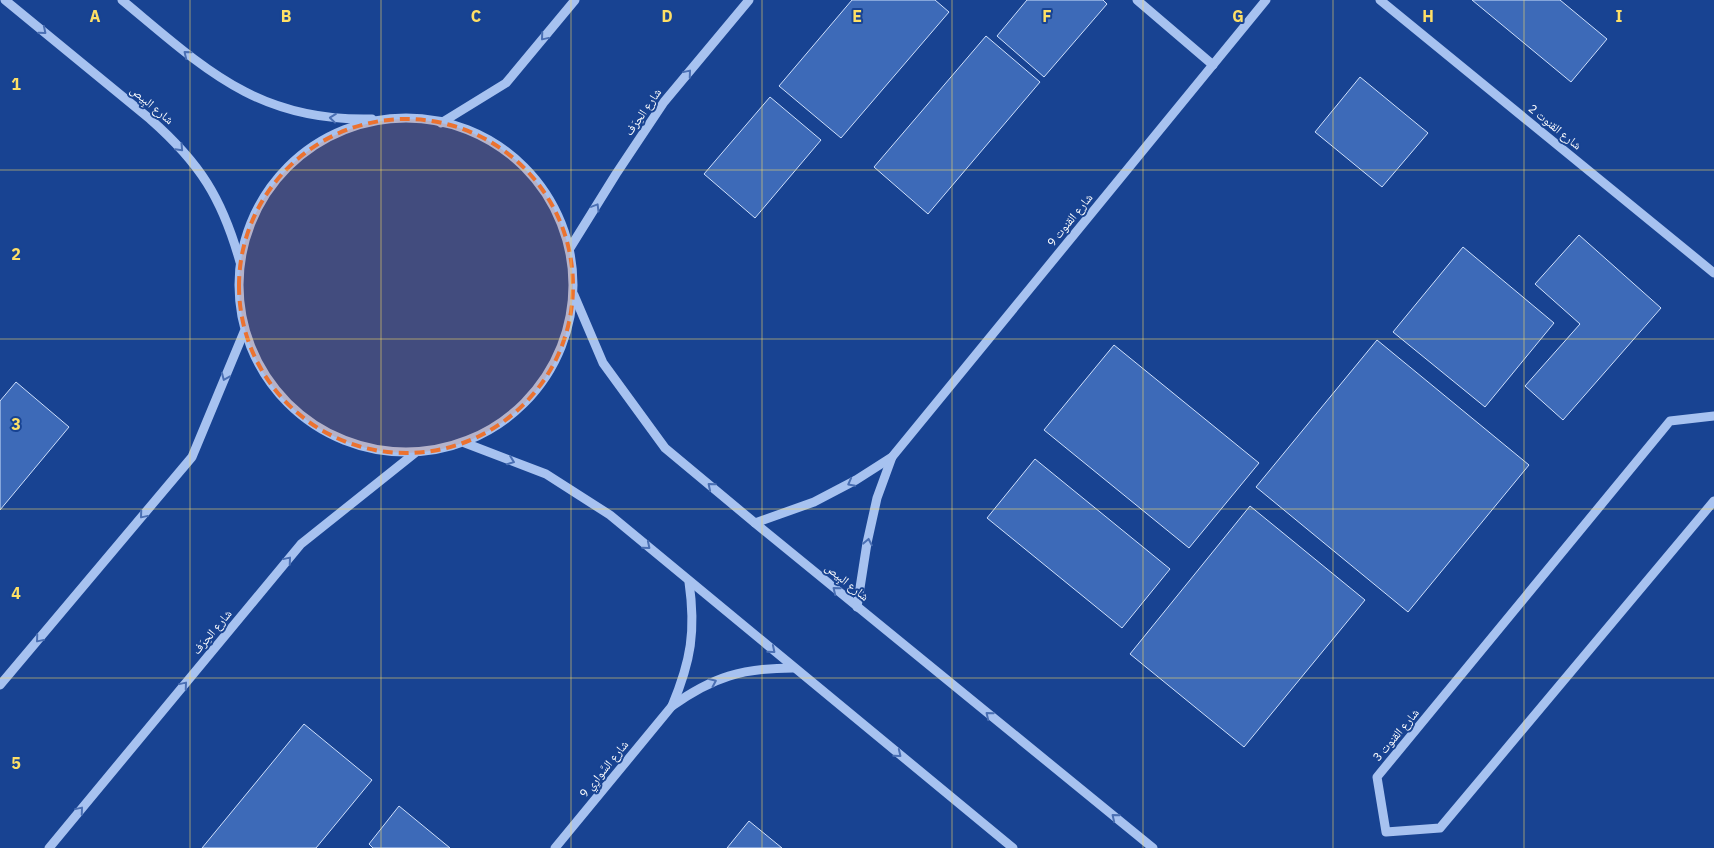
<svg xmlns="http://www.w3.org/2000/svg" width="1714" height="848" font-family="'IBM Plex Sans','Noto Naskh Arabic',sans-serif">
<rect width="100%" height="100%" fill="#184392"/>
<!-- building -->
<g fill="#3d6ab8" stroke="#cedffb">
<polygon points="852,0 935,0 949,12 841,138 779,86"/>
<polygon points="1027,0 1103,0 1107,4 1044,77 997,36"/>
<polygon points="1472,0 1560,0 1607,39 1571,82"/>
<polygon points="986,36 1040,82 928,214 874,167"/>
<polygon points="1360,77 1428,133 1382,187 1315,132"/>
<polygon points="770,97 821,140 755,218 704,174"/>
<polygon points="1579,235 1661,308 1563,420 1525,386 1580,324 1535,284"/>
<polygon points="1463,247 1554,323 1485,407 1393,332"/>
<polygon points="1377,340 1529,465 1408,612 1256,487"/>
<polygon points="1114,345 1259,463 1189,548 1044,430"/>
<polygon points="16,382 69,427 0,510 0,401"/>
<polygon points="1035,459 1170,569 1122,628 987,518"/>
<polygon points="1250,506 1365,600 1244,747 1130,654"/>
<polygon points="304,724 372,780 316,848 202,848"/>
<polygon points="399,806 450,848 373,848 369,844"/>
<polygon points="749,821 782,848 727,848"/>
</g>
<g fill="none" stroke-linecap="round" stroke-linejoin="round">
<!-- minor -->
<g stroke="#a7c2f0" stroke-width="9">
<path d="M 5,0 L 150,119 C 200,163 222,198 240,262"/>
<path d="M 122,0 C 204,68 257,122 372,119"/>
<polyline points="1137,0 1213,65"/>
<polyline points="1380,0 1714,273"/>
<circle cx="406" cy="285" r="167"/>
<polyline points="441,123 506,83 575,0"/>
<polyline points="570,248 616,174 664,102 749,0"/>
<polyline points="574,295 603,363 665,448 755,523 1153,848"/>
<polyline points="1714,416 1670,421 1377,777 1386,832 1440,828 1714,501"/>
<polyline points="465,443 546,474 610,515 1013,848"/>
<polyline points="755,523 814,502 856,480 892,457 1266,0"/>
<polyline points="857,607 867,543 877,498 892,457"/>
<polyline points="0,685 192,457 244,332"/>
<path d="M 672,706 C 691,661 696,631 689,582"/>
<polyline points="49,848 301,544 415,453"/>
<path d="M 555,848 L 672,706 C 713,677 742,668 793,668"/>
</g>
</g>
<!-- one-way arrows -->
<defs><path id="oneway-chevron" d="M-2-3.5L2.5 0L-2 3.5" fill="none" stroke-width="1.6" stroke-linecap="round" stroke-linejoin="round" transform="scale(1.25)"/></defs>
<g stroke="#4a6fb3">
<use href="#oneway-chevron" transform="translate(43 31) rotate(40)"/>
<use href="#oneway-chevron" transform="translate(544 37) rotate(130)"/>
<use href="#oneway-chevron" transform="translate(187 54) rotate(-141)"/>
<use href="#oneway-chevron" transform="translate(688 73) rotate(-50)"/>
<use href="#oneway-chevron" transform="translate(333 118) rotate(-174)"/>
<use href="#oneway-chevron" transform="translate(180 148) rotate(47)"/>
<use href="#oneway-chevron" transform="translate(596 207) rotate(-59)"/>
<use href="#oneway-chevron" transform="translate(225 377) rotate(113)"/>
<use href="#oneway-chevron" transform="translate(511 461) rotate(21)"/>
<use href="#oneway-chevron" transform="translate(851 483) rotate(152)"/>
<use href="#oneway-chevron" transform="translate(711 486) rotate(-140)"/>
<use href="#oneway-chevron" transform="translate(143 515) rotate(130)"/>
<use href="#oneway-chevron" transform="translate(868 542) rotate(-79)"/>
<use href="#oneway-chevron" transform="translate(647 546) rotate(40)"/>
<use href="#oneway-chevron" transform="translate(288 560) rotate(-50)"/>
<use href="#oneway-chevron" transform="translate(836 590) rotate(-141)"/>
<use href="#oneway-chevron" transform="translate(39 639) rotate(130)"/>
<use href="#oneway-chevron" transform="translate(772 650) rotate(40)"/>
<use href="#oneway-chevron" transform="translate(713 682) rotate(-24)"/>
<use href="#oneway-chevron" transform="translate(184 685) rotate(-50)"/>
<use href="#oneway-chevron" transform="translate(989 715) rotate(-141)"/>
<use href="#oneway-chevron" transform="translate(898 754) rotate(39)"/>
<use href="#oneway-chevron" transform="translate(80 810) rotate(-50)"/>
<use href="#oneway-chevron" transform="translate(1115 817) rotate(-141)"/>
</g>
<!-- marked area -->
<path fill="#eb7230" fill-opacity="0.2" stroke="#eb7230" stroke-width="4" stroke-dasharray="10 6" stroke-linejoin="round" d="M239 286a167 167 0 1 1 334 0a167 167 0 1 1-334 0Z"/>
<!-- grid -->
<path fill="none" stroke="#ffe066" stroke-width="1" stroke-opacity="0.55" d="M 190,0 L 190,848M 381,0 L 381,848M 571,0 L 571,848M 762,0 L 762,848M 952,0 L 952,848M 1143,0 L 1143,848M 1333,0 L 1333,848M 1524,0 L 1524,848M 0,170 L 1714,170M 0,339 L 1714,339M 0,509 L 1714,509M 0,678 L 1714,678"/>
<g text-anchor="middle" stroke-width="4" stroke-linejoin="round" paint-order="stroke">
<!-- street labels -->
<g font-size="12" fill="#fff" stroke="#184392">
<text transform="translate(152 105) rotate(40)" y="4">شارع البِيص</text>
<text transform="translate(643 112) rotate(-55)" y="4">شارع الحِرَف</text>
<text transform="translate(1555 127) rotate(39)" y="4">شارع القنوت 2</text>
<text transform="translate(1070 220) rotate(-51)" y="4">شارع القنوت 9</text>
<text transform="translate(847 582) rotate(39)" y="4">شارع البِيص</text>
<text transform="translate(212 632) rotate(-50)" y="4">شارع الحِرَف</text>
<text transform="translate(1396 735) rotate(-50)" y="4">شارع القنوت 3</text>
<text transform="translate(604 769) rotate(-51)" y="4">شارع السَّوارِي 9</text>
</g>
</g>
<g font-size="16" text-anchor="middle" font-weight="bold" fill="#ffe066" stroke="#184392" stroke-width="4" stroke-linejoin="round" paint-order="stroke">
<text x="95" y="22">A</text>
<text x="286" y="22">B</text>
<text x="476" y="22">C</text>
<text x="667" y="22">D</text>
<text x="857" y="22">E</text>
<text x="1047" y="22">F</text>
<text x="1238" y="22">G</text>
<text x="1428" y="22">H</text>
<text x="1619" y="22">I</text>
<text x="16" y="90">1</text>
<text x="16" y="260">2</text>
<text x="16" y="430">3</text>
<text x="16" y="599">4</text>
<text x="16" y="769">5</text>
</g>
</svg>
